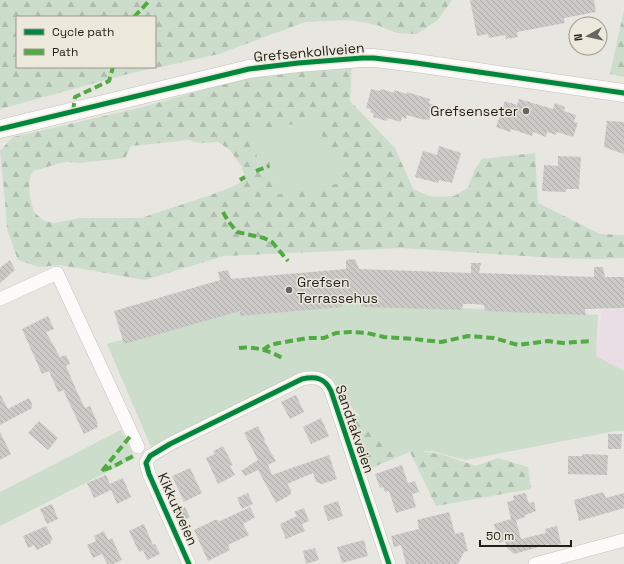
<svg xmlns="http://www.w3.org/2000/svg" width="624" height="564" font-family="'Space Grotesk',sans-serif">
<defs>
<pattern id="forest-firs" width="22" height="20" patternUnits="userSpaceOnUse"><rect width="22" height="20" fill="#cdc"/><path d="M5 1l3.5 6h-7zM16 11l3.5 6h-7z" fill="#afbdaf"/></pattern>
<pattern id="building-back-hatch" width="6" height="6" patternUnits="userSpaceOnUse"><rect width="6" height="6" fill="#cccac6"/><path d="M-1 5l2 2M0 0l6 6M5-1l2 2" fill="none" stroke="#afadaa"/></pattern>
</defs>
<rect width="100%" height="100%" fill="#e8e6e0"/>
<!-- education -->
<polygon fill="#e9dee6" points="624,309 624,371 596,356 602,310"/>
<!-- forest -->
<g fill="url(#forest-firs)" fill-rule="evenodd">
<path d="M 0,0 L 452,0 L 438,20 L 417,34 L 397,33 L 377,25 L 350,20 L 305,22 L 219,54 L 128,74 L 0,109 ZM 17,17 L 155,17 L 155,67 L 17,67 Z"/>
<polygon points="624,10 624,77 610,74"/>
<path d="M 352,60 L 350,101 L 395,148 L 413,189 L 432,197 L 454,196 L 468,188 L 475,169 L 482,159 L 535,153 L 538,203 L 600,234 L 624,235 L 624,258 L 599,259 L 554,258 L 401,248 L 224,256 L 145,280 L 60,265 L 39,267 L 18,260 L 7,229 L 5,201 L 0,151 L 13,137 L 139,108 L 253,76 ZM 189,140 C 197,144 208,143 218,142 L 230,150 L 241,166 L 246,179 L 234,186 L 208,196 L 141,218 L 80,218 L 54,223 L 44,221 L 34,212 L 30,198 L 29,183 L 31,174 L 34,171 L 60,163 L 68,162 L 80,163 L 125,158 L 131,146 ZM 336,151 L 276,194 L 270,162 L 258,164 Z"/>
<polygon points="348,415 369,417 410,431 424,452 441,454 476,466 498,458 528,467 531,489 436,506 410,452 366,470"/>
</g>
<!-- park -->
<g fill="#cdc">
<polygon points="319,120 325,152 336,151 342,183 276,195 270,162 258,164 253,131"/>
<polygon points="349,302 598,315 596,356 624,371 624,431 616,431 465,460 432,451 394,452 317,371 151,447 107,344 233,309"/>
<polygon points="121,430 135,458 0,526 0,492"/>
</g>
<!-- building -->
<g fill="url(#building-back-hatch)">
<polygon points="470,0 594,0 596,12 564,18 565,23 517,32 518,37 506,39 505,35 489,38 488,34 477,36"/>
<polygon points="371,89 380,91 381,89 394,93 394,90 407,94 407,92 430,99 429,103 434,105 429,120 425,119 424,120 407,115 406,119 402,117 401,122 387,118 387,121 373,117 374,114 370,112 371,109 366,108"/>
<polygon points="519,99 553,109 555,103 565,107 564,111 576,115 574,122 578,123 573,137 557,132 556,135 547,132 546,137 533,132 532,136 511,129 510,132 496,127 505,101 517,105"/>
<polygon points="607,121 624,122 624,154 604,147"/>
<polygon points="439,146 461,153 452,183 439,180 438,183 415,177 423,151 437,155"/>
<polygon points="558,156 581,157 579,189 566,189 566,192 542,191 544,165 558,166"/>
<polygon points="355,259 359,269 471,273 471,263 481,263 479,273 594,277 594,267 603,267 605,277 624,277 624,308 585,309 586,315 485,311 484,305 474,304 463,304 462,310 361,307 361,300 341,301 342,307 240,316 240,311 124,344 114,311 220,280 218,272 228,270 231,279 346,269 346,260"/>
<polygon points="10,260 15,270 0,283 0,268"/>
<polygon points="48,316 54,329 46,332 60,357 66,355 70,364 66,366 78,394 85,408 90,406 98,424 97,424 98,427 84,434 64,392 65,390 58,392 49,371 42,374 22,329"/>
<polygon points="0,394 8,409 29,398 32,404 32,408 0,425"/>
<polygon points="296,395 304,412 290,419 281,402"/>
<polygon points="321,418 329,436 311,444 303,427"/>
<polygon points="39,421 58,438 48,450 28,433"/>
<polygon points="258,426 265,440 264,441 276,461 268,465 272,475 329,455 337,479 322,484 316,482 313,473 287,484 291,490 291,494 276,503 258,470 245,476 241,471 258,460 244,433"/>
<polygon points="0,432 11,454 0,460"/>
<polygon points="608,434 622,434 621,449 608,449"/>
<polygon points="223,446 233,465 230,466 235,475 218,484 206,458 215,454 213,451"/>
<polygon points="582,454 608,455 607,475 568,474 568,456 582,456"/>
<polygon points="402,465 408,483 415,481 419,492 412,494 416,507 396,513 389,491 385,492 383,487 380,488 375,474"/>
<polygon points="190,468 202,493 184,502 172,476"/>
<polygon points="106,475 110,484 123,478 131,497 117,504 111,490 94,498 87,483"/>
<polygon points="603,492 606,498 624,493 624,508 579,521 574,500"/>
<polygon points="248,493 253,504 242,509 237,498"/>
<polygon points="525,493 529,503 534,502 536,511 525,515 525,517 516,520 521,539 546,533 545,529 557,526 561,544 549,547 549,544 514,554 507,548 505,541 499,543 494,524 511,519 507,502 514,500 513,496"/>
<polygon points="338,501 343,516 328,521 323,506"/>
<polygon points="52,504 58,519 47,524 40,509"/>
<polygon points="185,507 190,517 180,522 175,512"/>
<polygon points="250,507 255,517 243,524 249,535 228,545 230,550 208,561 194,530 215,520 218,520 218,522"/>
<polygon points="304,508 309,521 302,524 305,531 286,539 280,524 297,516 294,512"/>
<polygon points="449,512 455,534 463,532 468,551 464,552 458,564 406,564 401,545 394,547 391,536 419,529 417,520"/>
<polygon points="144,524 153,545 155,544 160,554 147,560 143,550 139,552 129,531"/>
<polygon points="46,526 53,540 50,541 51,543 37,550 34,545 28,548 23,536"/>
<polygon points="104,531 108,540 112,538 122,560 113,564 107,564 102,554 93,558 87,545 96,541 94,536"/>
<polygon points="364,540 368,556 342,563 337,547"/>
<polygon points="315,548 319,560 306,564 303,551"/>
</g>
<g fill="none" stroke-linecap="round" stroke-linejoin="round">
<defs>
<g id="street">
<polyline points="0,299 57,273 138,447"/>
<path d="M 189,564 L 149,474 L 146,463 L 150,456 L 170,444 L 302,379 C 316,376 325,378 331,391 L 389,564"/>
<polyline points="535,564 624,540"/>
</g>
<polyline id="secondary" points="0,129 249,69 298,63 362,58 374,58 416,63 624,93"/>
</defs>
<!-- street casing -->
<use href="#street" stroke="#c4c2bd" stroke-width="14"/>
<!-- secondary casing -->
<use href="#secondary" stroke="#c4c2bd" stroke-width="19"/>
<!-- street -->
<use href="#street" stroke="#fcfbfa" stroke-width="13"/>
<!-- secondary -->
<use href="#secondary" stroke="#fcfbfa" stroke-width="18"/>
<!-- quiet -->
<g stroke="#52aa42" stroke-width="4" stroke-dasharray="8 4" stroke-linecap="butt">
<polyline points="134,17 150,0"/>
<polyline points="73,111 75,97 109,81 113,67"/>
<polyline points="256,171 269,166"/>
<polyline points="240,180 245,177"/>
<polyline points="223,212 228,221 237,232 264,238 272,242 288,261"/>
<path d="M 239,348 C 255,346 271,351 284,359"/>
<polyline points="263,350 270,345 279,343 308,338 324,338 336,333 350,332 367,333 384,337 414,339 441,342 468,336 494,338 518,345 548,341 563,343 591,341"/>
<polyline points="104,470 112,467 135,455"/>
<polyline points="102,471 132,434"/>
</g>
<defs>
<g id="cycleway">
<polyline points="0,129 249,69 298,63 362,58 374,58 416,63 624,93"/>
<path d="M 189,564 L 149,474 L 146,463 L 150,456 L 170,444 L 302,379 C 316,376 325,378 331,391 L 389,564"/>
</g>
</defs>
<!-- cycleway casing -->
<use href="#cycleway" stroke="#ece8dc" stroke-width="8"/>
<!-- cycleway -->
<use href="#cycleway" stroke="#00873e" stroke-width="5"/>
</g>
<!-- markers -->
<g fill="#66655f" stroke="#ece8dc" stroke-width="1.5">
<circle cx="526" cy="111" r="4"/>
<circle cx="289" cy="290" r="4"/>
</g>
<g text-anchor="middle" stroke-width="3" stroke-linejoin="round" paint-order="stroke">
<!-- street labels -->
<g font-size="14" fill="#201f1a" stroke="#ece8dc">
<text transform="translate(309 52) rotate(-5)" y="5">Grefsenkollveien</text>
<text transform="translate(355 429) rotate(71)" y="5">Sandtakveien</text>
<text transform="translate(178 509) rotate(66)" y="5">Kikkutveien</text>
</g>
<!-- poi labels -->
<g font-size="14" fill="#201f1a" stroke="#ece8dc" text-anchor="end">
<text x="518" y="116">Grefsenseter</text>
<text x="297" y="287" text-anchor="start">Grefsen<tspan x="297" dy="16">Terrassehus</tspan></text>
</g>
</g>
<!-- legend -->
<rect x="16" y="16" width="140" height="52" fill="#ece8dc" stroke="#9a988e"/>
<rect x="24" y="29" width="20" height="6" fill="#00873e" stroke="#9a988e"/>
<text x="52" y="36" font-size="12" fill="#201f1a">Cycle path</text>
<rect x="24" y="49" width="20" height="6" fill="#52aa42" stroke="#9a988e"/>
<text x="52" y="56" font-size="12" fill="#201f1a">Path</text>
<!-- north arrow -->
<g transform="translate(588 36) rotate(262)"><circle r="19" fill="#ece8dc" stroke="#9a988e"/>
<path d="M0-3L7 15L0 10L-7 15Z" fill="#66655f"/>
<text y="-6" font-size="11" font-weight="bold" text-anchor="middle" fill="#201f1a">N</text>
</g>
<!-- scale -->
<path d="M480 540v6h91v-6" fill="none" stroke="#201f1a" stroke-width="2"/>
<text x="486" y="540" font-size="12" fill="#201f1a" stroke="#ece8dc" stroke-width="3" paint-order="stroke">50 m</text>
</svg>
